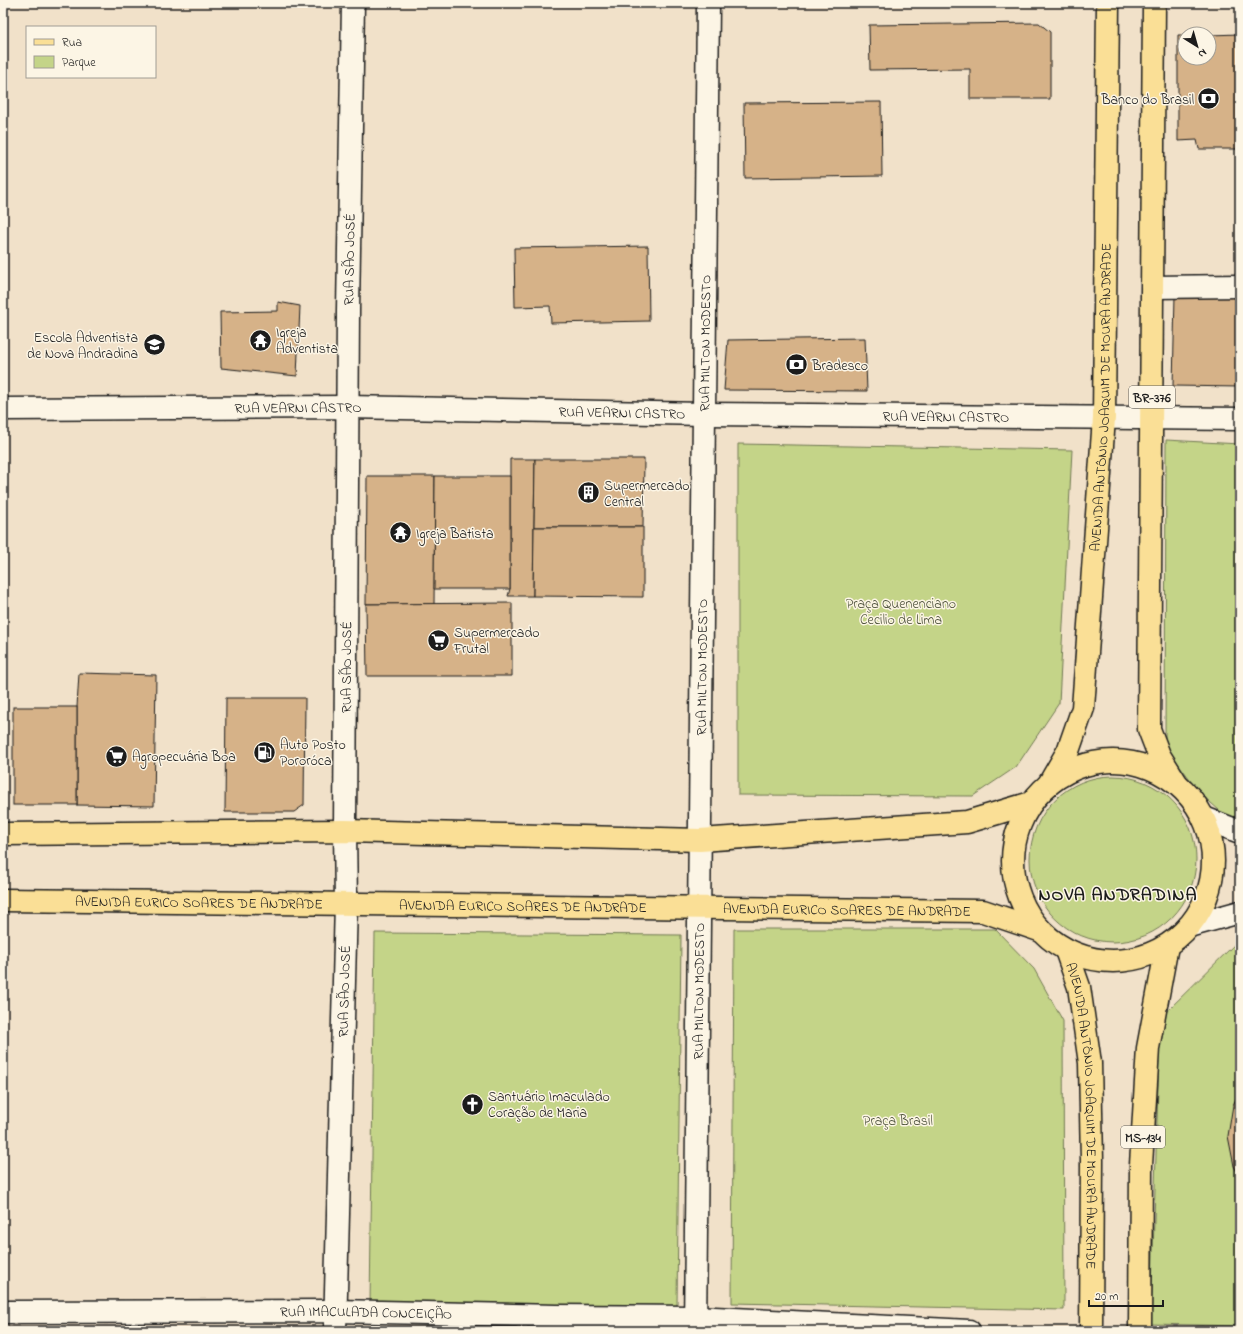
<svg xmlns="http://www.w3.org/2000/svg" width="1243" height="1334" font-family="'Indie Flower',sans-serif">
<rect width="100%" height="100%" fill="#f1e1c9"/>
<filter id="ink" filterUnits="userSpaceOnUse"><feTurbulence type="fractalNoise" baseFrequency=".025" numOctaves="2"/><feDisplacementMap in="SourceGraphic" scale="8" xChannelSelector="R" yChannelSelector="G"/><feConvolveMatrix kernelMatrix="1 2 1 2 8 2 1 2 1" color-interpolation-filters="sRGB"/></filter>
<g filter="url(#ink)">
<!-- green -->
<g fill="#c4d488" stroke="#707852">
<polygon points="1166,440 1240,444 1240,820 1230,820 1201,794 1165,746"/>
<polygon points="738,444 1072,450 1059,703 1016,767 973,796 738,795"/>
<circle cx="1113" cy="859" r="83"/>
<polygon points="734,929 995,929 1034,969 1063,1021 1064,1310 732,1303"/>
<polygon points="375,933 681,935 677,1307 370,1305"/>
<polygon points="1240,939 1240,1326 1151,1324 1160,1018"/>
</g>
<!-- building -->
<g fill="#d6b288" stroke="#1c1c1c">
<polygon points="1039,23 1050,32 1050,99 970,99 970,69 870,70 869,25"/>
<polygon points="1240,34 1240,149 1199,149 1197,140 1178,141 1178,35 1185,35 1185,58 1209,58 1209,35"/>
<polygon points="881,102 882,176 745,178 744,103"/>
<polygon points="648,246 649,321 551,323 550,306 515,307 514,248"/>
<polygon points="1175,295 1240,296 1240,387 1173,386"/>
<polygon points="278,302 300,306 297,376 221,368 220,312 278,311"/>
<polygon points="865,338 867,391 724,390 728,340"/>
<polygon points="510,459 535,459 533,596 508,596 510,589"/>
<polygon points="535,459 644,459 643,527 534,527"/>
<polygon points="367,476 435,476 434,604 366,604"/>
<polygon points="435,476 510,476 510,589 434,589"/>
<polygon points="534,527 643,527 643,597 533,596"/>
<polygon points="512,603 512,676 367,676 366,604"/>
<polygon points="79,673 156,675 154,806 77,805 77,707"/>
<polygon points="226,698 305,698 304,805 294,812 225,812"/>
<rect x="13" y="707" width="64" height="98"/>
<polygon points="1240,1091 1240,1178 1234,1166 1228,1136 1233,1105"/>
</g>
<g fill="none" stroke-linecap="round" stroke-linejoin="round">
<defs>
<g id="minor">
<polyline points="1153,287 1240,286"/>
<path id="s1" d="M 3,409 L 348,407 L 704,414 L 1240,419"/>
<polyline points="1204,818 1240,832"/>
<polyline points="1189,926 1240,912"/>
<path id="s2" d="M 3,1312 L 336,1311 L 556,1316 L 695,1317 L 969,1331"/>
<path id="s3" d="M 335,1331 L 346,903 L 345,831 L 348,311 L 353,3"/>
<path id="s4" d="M 695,1331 L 708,3"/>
</g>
<g id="major">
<path id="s5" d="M 1066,950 L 1079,987 L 1090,1063 L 1092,1161 L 1091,1331"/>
<polyline points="1140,1331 1141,1165 1148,1048 1167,946"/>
</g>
<g id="highway">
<polyline points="1154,3 1149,729 1159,755 1177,784"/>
<circle cx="1113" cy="861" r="100"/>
<path id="s6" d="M 1049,784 L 1068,751 L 1083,708 L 1104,418 L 1108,3"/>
<polyline points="3,834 345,831 700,840 967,822 1031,803"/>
<path id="s7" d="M 3,900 L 983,911 L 1039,930"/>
</g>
</defs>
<!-- minor casing -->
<use href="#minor" stroke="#1c1c1c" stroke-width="25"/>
<!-- major casing -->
<use href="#major" stroke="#1c1c1c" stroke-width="25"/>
<!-- highway casing -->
<use href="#highway" stroke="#1c1c1c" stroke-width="25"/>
<!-- minor -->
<use href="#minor" stroke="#fcf5e5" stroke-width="22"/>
<!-- major -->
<use href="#major" stroke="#fadf96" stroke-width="22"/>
<!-- highway -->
<use href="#highway" stroke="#fadf96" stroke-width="22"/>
</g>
</g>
<!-- icons -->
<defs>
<symbol id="bank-disc" viewBox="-11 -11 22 22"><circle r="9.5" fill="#1c1c1c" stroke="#fcf5e5"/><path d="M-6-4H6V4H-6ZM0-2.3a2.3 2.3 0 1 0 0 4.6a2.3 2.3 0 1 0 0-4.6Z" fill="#fff"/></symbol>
<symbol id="temple-disc" viewBox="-11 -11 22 22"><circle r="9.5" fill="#1c1c1c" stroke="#fcf5e5"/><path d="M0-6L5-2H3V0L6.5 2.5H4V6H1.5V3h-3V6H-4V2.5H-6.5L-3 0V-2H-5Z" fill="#fff"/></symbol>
<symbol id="school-disc" viewBox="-11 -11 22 22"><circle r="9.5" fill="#1c1c1c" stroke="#fcf5e5"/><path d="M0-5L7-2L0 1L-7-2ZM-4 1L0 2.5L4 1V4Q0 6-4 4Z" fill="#fff"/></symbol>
<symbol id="building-disc" viewBox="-11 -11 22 22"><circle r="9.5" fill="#1c1c1c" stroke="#fcf5e5"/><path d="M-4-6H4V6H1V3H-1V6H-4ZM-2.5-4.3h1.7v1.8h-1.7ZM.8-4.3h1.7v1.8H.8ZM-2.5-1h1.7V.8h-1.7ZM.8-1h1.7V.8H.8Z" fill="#fff"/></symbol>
<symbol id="supermarket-disc" viewBox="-11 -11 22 22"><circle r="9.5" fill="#1c1c1c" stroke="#fcf5e5"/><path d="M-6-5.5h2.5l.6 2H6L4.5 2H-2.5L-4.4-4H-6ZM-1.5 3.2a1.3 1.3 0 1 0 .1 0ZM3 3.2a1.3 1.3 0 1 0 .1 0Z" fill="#fff"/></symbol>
<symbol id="fuel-disc" viewBox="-11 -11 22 22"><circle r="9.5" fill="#1c1c1c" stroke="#fcf5e5"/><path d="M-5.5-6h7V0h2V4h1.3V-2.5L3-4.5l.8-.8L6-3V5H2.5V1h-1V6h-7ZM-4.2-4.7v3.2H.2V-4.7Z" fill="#fff"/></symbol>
<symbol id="church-disc" viewBox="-11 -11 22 22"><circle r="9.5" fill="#1c1c1c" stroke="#fcf5e5"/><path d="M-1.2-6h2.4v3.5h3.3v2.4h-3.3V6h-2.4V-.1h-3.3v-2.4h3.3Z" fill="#fff"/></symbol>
</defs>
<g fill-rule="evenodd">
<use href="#bank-disc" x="1196" y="86" width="25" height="25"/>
<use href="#temple-disc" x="248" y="328" width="25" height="25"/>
<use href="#school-disc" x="142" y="332" width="25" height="25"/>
<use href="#bank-disc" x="784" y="352" width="25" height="25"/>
<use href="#building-disc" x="576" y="480" width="25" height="25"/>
<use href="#temple-disc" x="388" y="520" width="25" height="25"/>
<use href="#supermarket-disc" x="426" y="628" width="25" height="25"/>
<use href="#fuel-disc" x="252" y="740" width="25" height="25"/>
<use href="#supermarket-disc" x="104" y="744" width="25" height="25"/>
<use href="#church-disc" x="460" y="1092" width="25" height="25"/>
</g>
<g text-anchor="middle" stroke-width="3" stroke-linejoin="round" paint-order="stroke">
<!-- shield labels -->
<g fill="#fcf5e5" stroke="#5f5d58" stroke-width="1">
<rect x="1129" y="386" width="46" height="22" rx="3"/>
<rect x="1121" y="1126" width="44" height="22" rx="3"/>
</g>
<g font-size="13" font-weight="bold" fill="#1c1c1c">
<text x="1152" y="402">BR-376</text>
<text x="1143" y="1142">MS-134</text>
</g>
<!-- poi labels -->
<g font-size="14" fill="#1c1c1c" stroke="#fcf5e5" text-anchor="start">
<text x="1194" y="104" text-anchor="end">Banco do Brasil</text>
<text x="276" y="337">Igreja<tspan x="276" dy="16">Adventista</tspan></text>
<text x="138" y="342" text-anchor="end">Escola Adventista<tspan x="138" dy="16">de Nova Andradina</tspan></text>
<text x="812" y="370">Bradesco</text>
<text x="604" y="490">Supermercado<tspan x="604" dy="16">Central</tspan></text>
<text x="416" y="538">Igreja Batista</text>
<text x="454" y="637">Supermercado<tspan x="454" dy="16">Frutal</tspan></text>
<text x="280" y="749">Auto Posto<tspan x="280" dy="16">Pororóca</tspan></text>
<text x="132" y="761">Agropecuária Boa</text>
<text x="488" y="1101">Santuário Imaculado<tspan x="488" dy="16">Coração de Maria</tspan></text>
</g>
<!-- street labels -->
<g font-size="14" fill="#1c1c1c" stroke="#fcf5e5">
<text dy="5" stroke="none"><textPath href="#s3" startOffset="1072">RUA SÃO JOSÉ</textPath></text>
<text dy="5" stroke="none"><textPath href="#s4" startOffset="988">RUA MILTON MODESTO</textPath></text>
<text dy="5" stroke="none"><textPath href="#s6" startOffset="395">AVENIDA ANTÔNIO JOAQUIM DE MOURA ANDRADE</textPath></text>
<text dy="5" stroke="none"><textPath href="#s1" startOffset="295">RUA VEARNI CASTRO</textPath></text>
<text dy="5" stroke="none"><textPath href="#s1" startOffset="619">RUA VEARNI CASTRO</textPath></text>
<text dy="5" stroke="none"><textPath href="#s1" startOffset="943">RUA VEARNI CASTRO</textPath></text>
<text dy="5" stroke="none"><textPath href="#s3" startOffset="664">RUA SÃO JOSÉ</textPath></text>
<text dy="5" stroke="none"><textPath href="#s4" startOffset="664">RUA MILTON MODESTO</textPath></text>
<text dy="5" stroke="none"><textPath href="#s7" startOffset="196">AVENIDA EURICO SOARES DE ANDRADE</textPath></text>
<text dy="5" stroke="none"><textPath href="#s7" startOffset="520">AVENIDA EURICO SOARES DE ANDRADE</textPath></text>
<text dy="5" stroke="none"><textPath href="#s7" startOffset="844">AVENIDA EURICO SOARES DE ANDRADE</textPath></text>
<text dy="5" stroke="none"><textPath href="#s3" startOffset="340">RUA SÃO JOSÉ</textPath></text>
<text dy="5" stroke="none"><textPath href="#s4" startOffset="340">RUA MILTON MODESTO</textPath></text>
<text dy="5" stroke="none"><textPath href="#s5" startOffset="168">AVENIDA ANTÔNIO JOAQUIM DE MOURA ANDRADE</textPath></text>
<text dy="5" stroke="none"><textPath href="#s2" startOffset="363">RUA IMACULADA CONCEIÇÃO</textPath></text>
</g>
<!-- park labels -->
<g font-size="14" fill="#4e533c" stroke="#fcf5e5">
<text x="901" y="608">Praça Quenenciano<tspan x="901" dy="16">Cecilio de Lima</tspan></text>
<text x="898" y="1125">Praça Brasil</text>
</g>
<!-- district labels -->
<g font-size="18" font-weight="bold" letter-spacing="1" fill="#1c1c1c" stroke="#fcf5e5">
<text x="1118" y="900">NOVA ANDRADINA</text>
</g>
</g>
<!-- margin -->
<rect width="1243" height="1334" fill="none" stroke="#fcf5e5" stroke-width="16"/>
<rect x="8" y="8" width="1227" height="1318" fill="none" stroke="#1c1c1c" stroke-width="1.5" filter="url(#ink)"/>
<!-- legend -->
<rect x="26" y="26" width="130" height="52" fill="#fcf5e5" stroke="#a29e95"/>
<rect x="34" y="39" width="20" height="6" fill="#fadf96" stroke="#a29e95"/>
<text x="62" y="46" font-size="12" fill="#1c1c1c">Rua</text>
<rect x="34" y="56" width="20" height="12" fill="#c4d488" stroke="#a29e95"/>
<text x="62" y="66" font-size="12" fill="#1c1c1c">Parque</text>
<!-- north arrow -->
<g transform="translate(1197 46) rotate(143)"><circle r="19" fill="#fcf5e5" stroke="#a29e95"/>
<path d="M0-3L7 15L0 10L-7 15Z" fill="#1c1c1c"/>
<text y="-6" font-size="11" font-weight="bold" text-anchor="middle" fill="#1c1c1c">N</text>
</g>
<!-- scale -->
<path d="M1089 1300v6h74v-6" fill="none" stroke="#1c1c1c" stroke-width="2"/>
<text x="1095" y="1300" font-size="12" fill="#1c1c1c" stroke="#fcf5e5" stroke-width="3" paint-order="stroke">20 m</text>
</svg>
